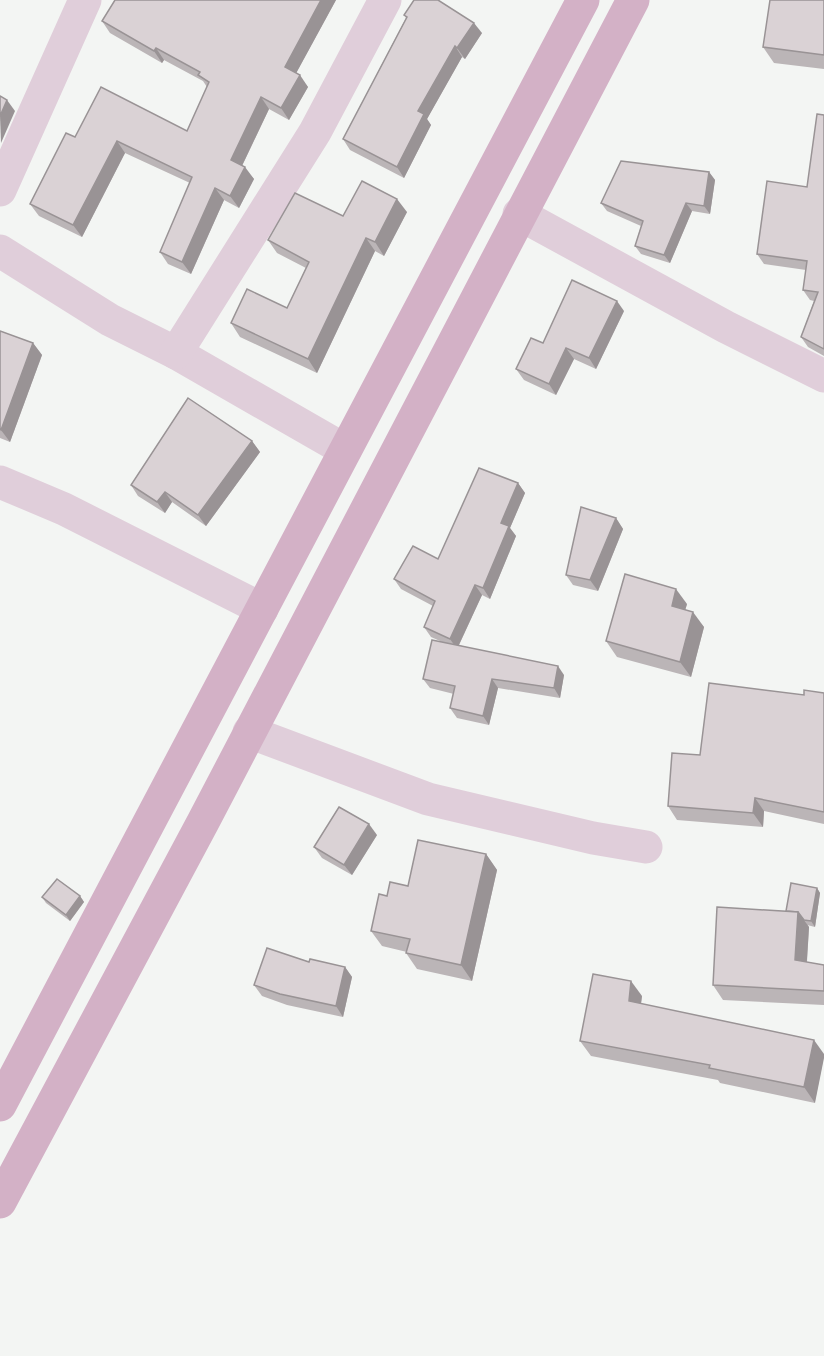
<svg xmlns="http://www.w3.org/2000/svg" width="824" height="1356" font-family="Cabin,sans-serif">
<rect width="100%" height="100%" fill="#f3f5f3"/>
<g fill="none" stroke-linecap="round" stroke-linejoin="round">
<!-- street -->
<g stroke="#e0ceda" stroke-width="33">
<polyline points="0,190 85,0"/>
<polyline points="519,214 726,327 824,376"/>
<polyline points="0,251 110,320 176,353 345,450"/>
<polyline points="176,353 315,132 385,0"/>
<polyline points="0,482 64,509 262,609"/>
<polyline points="249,732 428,799 593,838 646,847"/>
</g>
<!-- primary -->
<g stroke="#d3b1c6" stroke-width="33">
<polyline points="0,1105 583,0"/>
<polyline points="0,1202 203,822 633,0"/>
</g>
</g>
<!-- wall -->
<g fill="#bbb5b7">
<polygon points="115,0 336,0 296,73 308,87 289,120 269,109 242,166 254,179 239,208 224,200 191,274 168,264 160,252 190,183 125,153 82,237 39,216 30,204 75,137 187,131 207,87 203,81 164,60 162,63 110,33 102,21"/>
<polygon points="824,0 824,69 774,63 763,47"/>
<polygon points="404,15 482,33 465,59 462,57 427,119 431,125 404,178 350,150 343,139 406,18"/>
<polygon points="824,115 824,356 808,347 801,337 814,301 810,300 803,290 806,270 764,264 757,254 807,187"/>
<polygon points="709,172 715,180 710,214 692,211 670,263 641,254 635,246 641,226 607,211 601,203"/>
<polygon points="407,212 384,256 375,251 317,373 240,337 231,323 287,308 306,268 277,253 268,240 343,216"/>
<polygon points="624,311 596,369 574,359 556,395 524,380 516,369 543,343"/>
<polygon points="0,331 33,343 42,355 10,442 0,438"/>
<polygon points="252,441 260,452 206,526 172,502 165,513 138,496 131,485"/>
<polygon points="518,483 525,493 510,528 516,536 490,599 482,595 459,645 564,675 560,698 498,688 489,725 457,718 450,708 454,694 430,688 423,679 440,641 431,637 424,627 433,606 401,589 394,579 438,559"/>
<polygon points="616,518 623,529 598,591 573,585 566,575"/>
<polygon points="687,604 685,610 704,627 691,677 617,657 606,641"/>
<polygon points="824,693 824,824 764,811 763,827 677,820 668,806 700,755 804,695"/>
<polygon points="377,835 352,875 322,858 314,847"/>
<polygon points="486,854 497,870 472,981 417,969 406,953 407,952 382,946 371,931 387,896 408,886"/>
<polygon points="817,888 820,893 815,927 807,925 809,927 807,962 824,965 824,1005 723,1000 713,985"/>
<polygon points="80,896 84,902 70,921 46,903 42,897"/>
<polygon points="345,967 352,977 343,1017 287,1005 262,996 254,985"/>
<polygon points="642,996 641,1004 814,1040 815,1103 720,1083 718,1080 591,1056 580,1041"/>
</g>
<!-- shaded-wall -->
<g fill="#999395">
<polygon points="321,0 336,0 293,79 285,67"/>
<polygon points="474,23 482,33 465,59 457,48"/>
<polygon points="455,46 462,57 427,119 431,125 404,178 397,167 418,111"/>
<polygon points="156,48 164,60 162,63 154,51"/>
<polygon points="300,75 308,87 289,120 281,108"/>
<polygon points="261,97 269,109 239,172 231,160"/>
<polygon points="7,100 15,111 1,143 0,116"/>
<polygon points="117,141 125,153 82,237 73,225"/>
<polygon points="245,167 254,179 239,208 230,196"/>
<polygon points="709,172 715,180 710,214 704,206"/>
<polygon points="215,188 224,200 191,274 182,262"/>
<polygon points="397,199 407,212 384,256 375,242"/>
<polygon points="686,203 692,211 670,263 664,255"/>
<polygon points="366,238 375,251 317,373 308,359"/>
<polygon points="617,301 624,311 596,369 589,358"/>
<polygon points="33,343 42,355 10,442 1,430"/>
<polygon points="566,348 574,359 556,395 549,384"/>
<polygon points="252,441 260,452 206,526 198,515"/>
<polygon points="518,483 525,493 510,528 516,536 490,599 483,588 501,523"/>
<polygon points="165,492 172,502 165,513 157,502"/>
<polygon points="616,518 623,529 598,591 590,580"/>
<polygon points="475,585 482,595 457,649 450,639"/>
<polygon points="676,589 687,604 682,621 672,606"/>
<polygon points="693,612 704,627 691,677 680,662"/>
<polygon points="558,666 564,675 560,698 554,688"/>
<polygon points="492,679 498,688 489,725 483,716"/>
<polygon points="755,798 764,811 763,827 753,813"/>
<polygon points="369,824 377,835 352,875 344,865"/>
<polygon points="486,854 497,870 472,981 461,965"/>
<polygon points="817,888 820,893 815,927 811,921"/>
<polygon points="80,896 84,902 70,921 66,915"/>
<polygon points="798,912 809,927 806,974 795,960"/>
<polygon points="345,967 352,977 343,1017 336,1006"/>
<polygon points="631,981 642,996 639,1017 629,1001"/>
<polygon points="814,1040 824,1054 824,1058 815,1103 804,1087"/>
</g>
<!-- building -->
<g fill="#dad2d5" stroke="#999395" stroke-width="1.5">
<polygon points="115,0 321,0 285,67 300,75 281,108 261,97 231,160 245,167 230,196 215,188 182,262 160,252 192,177 117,141 73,225 30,204 66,133 75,137 101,87 187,131 209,82 198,75 200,72 156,48 154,51 102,21"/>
<polygon points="414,0 438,0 474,23 457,48 455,46 418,111 424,114 397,167 343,139 407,17 404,15"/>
<polygon points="770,0 824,0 824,55 763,47"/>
<polygon points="0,96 7,100 0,116"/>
<polygon points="817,114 824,115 824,349 801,337 818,292 803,290 807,261 757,254 767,181 807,187"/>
<polygon points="621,161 709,172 704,206 686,203 664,255 635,246 643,221 601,203"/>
<polygon points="362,181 397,199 375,242 366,238 308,359 231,323 247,289 287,308 309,262 268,240 295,193 343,216"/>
<polygon points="572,280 617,301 589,358 566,348 549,384 516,369 531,338 543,343"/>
<polygon points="0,331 33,343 1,430 0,429"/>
<polygon points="188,398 252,441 198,515 165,492 157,502 131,485"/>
<polygon points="479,468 518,483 501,523 509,526 483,588 475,585 450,639 424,627 435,601 394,579 413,546 438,559"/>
<polygon points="581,507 616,518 590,580 566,575"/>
<polygon points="625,574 676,589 672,606 693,612 680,662 606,641"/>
<polygon points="432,640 558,666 554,688 492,679 483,716 450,708 455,686 423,679"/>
<polygon points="709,683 804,695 804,690 824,693 824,812 755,798 753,813 668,806 672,753 700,755"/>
<polygon points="339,807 369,824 344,865 314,847"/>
<polygon points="418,840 486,854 461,965 406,953 410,939 371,931 379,894 387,896 390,882 408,886"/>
<polygon points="57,879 80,896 66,915 42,897"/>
<polygon points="791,883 817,888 811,921 804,920 798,912 786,911"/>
<polygon points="717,907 798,912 795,960 824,965 824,991 713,985"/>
<polygon points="267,948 309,962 310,959 345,967 336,1006 280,994 254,985"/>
<polygon points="593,974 631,981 629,1001 814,1040 804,1087 709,1068 710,1065 580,1041"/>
</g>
</svg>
